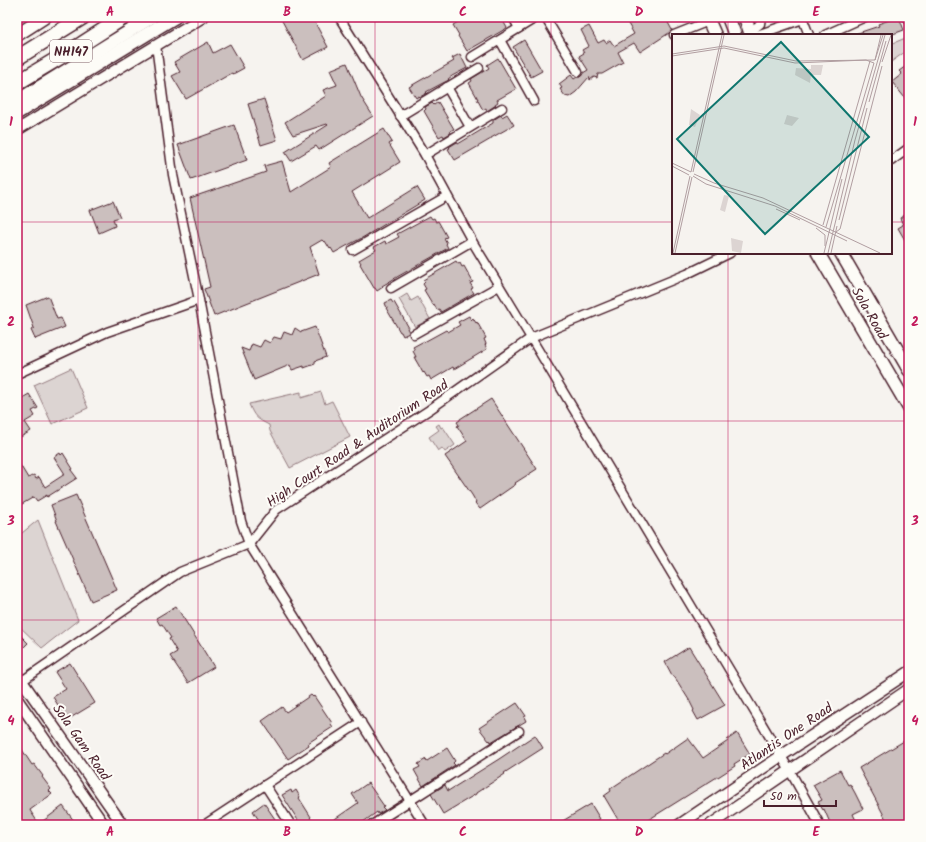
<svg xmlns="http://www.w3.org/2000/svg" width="926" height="842" font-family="Kalam,sans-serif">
<rect width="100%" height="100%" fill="#f6f3ef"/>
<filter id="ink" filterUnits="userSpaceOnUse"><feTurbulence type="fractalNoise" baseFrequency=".025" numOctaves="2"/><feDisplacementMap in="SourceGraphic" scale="8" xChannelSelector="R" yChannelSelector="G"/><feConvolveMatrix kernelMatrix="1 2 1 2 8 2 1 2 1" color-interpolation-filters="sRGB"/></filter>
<g filter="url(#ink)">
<!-- green -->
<g fill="#dcd4d2" stroke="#937a7e">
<polygon points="903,39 909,49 891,62 891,44"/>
<polygon points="407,294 411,301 418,297 430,319 415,327 399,299"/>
<polygon points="71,368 88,408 52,424 34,385"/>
<path d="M 301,392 L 301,398 L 321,392 L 325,404 L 332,401 L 350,437 L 290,468 L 270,431 L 269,425 C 257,419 254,417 249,404 Z"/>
<polygon points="439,424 441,428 443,427 455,445 445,452 442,448 438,451 429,437 439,430 436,426"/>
<polygon points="38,520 78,620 42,648 17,624 17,537"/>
</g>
<!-- building -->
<g fill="#cbbfbe" stroke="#4a1f2b">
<polygon points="280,17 312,17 328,47 303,60"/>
<polygon points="466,17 501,17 507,28 467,51 458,36 459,35 453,25"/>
<polygon points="624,17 665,17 672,30 669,33 640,52 634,43 618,52 623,62 602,74 598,74 597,78 594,77 590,80 589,77 576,92 569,97 565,96 560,89 562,88 559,84 571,75 574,79 577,77 580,77 583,73 588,70 579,56 584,53 582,50 589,46 581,30 589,26 598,43 604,40 606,43 610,40 614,46 634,34"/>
<polygon points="898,17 899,17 904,30 890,35 856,35 855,34 879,26 878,24"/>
<polygon points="524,40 542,71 531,77 513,47"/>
<polygon points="208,42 213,53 230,44 244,68 233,74 232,73 186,99 172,76 180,72 174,62"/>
<polygon points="460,54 467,68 452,76 448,79 449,80 441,84 426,92 427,93 420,97 419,96 416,98 409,87 454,61 452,58"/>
<polygon points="498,58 516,89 497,100 498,102 495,104 496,105 487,111 486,108 483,110 477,99 478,99 469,83 472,81 471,79 489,68 487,65"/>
<polygon points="347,63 361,97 373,116 319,150 316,146 291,161 285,152 328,125 327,124 293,135 285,122 326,96 323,90 337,85 330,70"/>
<polygon points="909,64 909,103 892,82 902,74 899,71"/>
<polygon points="264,99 277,140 261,145 248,104"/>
<polygon points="438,102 454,129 450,131 451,133 444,137 443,135 439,137 424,111 426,109 425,107 432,103 434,105"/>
<polygon points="507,114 514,125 491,138 491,139 455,160 448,149 450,148 449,147 457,142 458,144 493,123 493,120 501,115 502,117"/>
<polygon points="234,125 247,160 191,180 178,145"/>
<polygon points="384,129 392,142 389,144 400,162 352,192 356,199 367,218 417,187 425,200 362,238 350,244 334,253 331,248 330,249 325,241 324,242 322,240 310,247 319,274 214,316 204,289 210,287 190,198 266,172 264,166 282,161 291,192 331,167 329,163"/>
<polygon points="113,201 120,217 113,219 115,226 99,233 90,210"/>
<polygon points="906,214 909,219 909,247 898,228 903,225 900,218"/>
<polygon points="430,216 432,219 434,218 436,222 438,221 447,237 444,238 447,243 446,244 448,248 397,277 382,286 383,287 377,291 375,288 374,288 360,264 361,263 359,260 376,250 374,247 385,241 386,244 399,237 397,234"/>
<polygon points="456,261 458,264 460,263 462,267 464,266 469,275 473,282 470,283 473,288 471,289 474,293 441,312 439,309 437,310 434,304 433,305 424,290 426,289 423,284 425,282 423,280"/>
<polygon points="48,296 57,319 61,318 65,327 35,339 31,330 34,328 26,305"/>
<polygon points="391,300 393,303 394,302 409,328 407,328 409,332 409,333 403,336 401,332 400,332 386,308 387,308 385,303"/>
<polygon points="469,316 471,320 473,318 476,323 477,322 486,338 484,339 486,344 485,345 487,349 454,369 453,367 431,380 429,376 427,377 424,372 423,373 418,364 414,357 416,357 413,351 415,350 413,347 424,341 424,342 446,330 448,332 460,325 458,322"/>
<polygon points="315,327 326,357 315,361 315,364 304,368 304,366 292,370 290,365 254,380 241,348 249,351 252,344 260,347 264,340 270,343 274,337 281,339 284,332 292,335 295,328 301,332"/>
<polygon points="29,394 38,408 32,411 35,416 25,422 31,431 17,439 17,406 21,404 19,400"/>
<polygon points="491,399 537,469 515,483 516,484 480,509 475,503 476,502 472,495 445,456 467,441 457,426 459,425 457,422 460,420 460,419"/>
<polygon points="60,453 61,455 63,453 73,469 71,470 77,478 47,497 47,495 37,501 34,497 17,507 17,460 28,478 34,475 36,479 39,477 45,487 65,474 54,457"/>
<polygon points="76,495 117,590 91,601 56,521 57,521 51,505"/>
<polygon points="176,606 214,667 188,683 170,656 177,652 169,639 171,638 162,624 160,625 156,618"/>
<polygon points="17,632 28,643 17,654"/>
<polygon points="689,647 725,705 698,720 693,711 694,710 689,700 674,676 673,677 665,662"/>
<polygon points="70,663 95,703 67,720 53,697 66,689 55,672"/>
<polygon points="311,695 313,697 314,696 332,723 331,724 333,727 308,743 309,745 288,759 262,721 282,707 286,712"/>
<polygon points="517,703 526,716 524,717 526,721 491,742 490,740 489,741 479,728"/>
<polygon points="737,733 750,754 734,764 735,766 718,777 717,777 640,825 624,825 622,822 620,823 604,796 611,791 610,789 664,753 665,754 688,738 703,758 728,741 727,740"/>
<polygon points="535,735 543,748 504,773 505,774 476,793 476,794 443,814 431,794 445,785 448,791 499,759"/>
<polygon points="909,738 909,825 889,825 859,768"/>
<polygon points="17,742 32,765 34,764 43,776 42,777 51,789 49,791 52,794 30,810 31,812 39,824 63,806 77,825 17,825"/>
<polygon points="447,748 455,761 453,763 455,765 423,786 414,770 420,767 418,764 426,759 427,761"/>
<polygon points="840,770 848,785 850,784 855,793 863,809 853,814 858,825 831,825 824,809 823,810 818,802 822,800 813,785"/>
<polygon points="368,783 384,806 382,807 385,810 378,814 377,812 359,825 326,825 358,803 352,794"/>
<polygon points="291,790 292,793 296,790 300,797 299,798 311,817 310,818 312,821 306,825 301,825 282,795"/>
<polygon points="264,803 275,819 267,825 262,825 253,811"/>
<polygon points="591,804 600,819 591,825 556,825"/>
</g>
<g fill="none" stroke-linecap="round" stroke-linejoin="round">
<defs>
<g id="minor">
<polyline points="339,17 425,155 472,241 531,338 790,771 820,825"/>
<polyline points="513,17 519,28"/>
<polyline points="545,17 578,72"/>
<polyline points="802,17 809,35"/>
<polyline points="907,17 909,19"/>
<polyline points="750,32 760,24 761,17"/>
<polyline points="674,35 709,21"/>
<polyline points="757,35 803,19"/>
<polyline points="825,35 865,17"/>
<polyline points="500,40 534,101"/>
<polyline points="156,45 173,175 199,300 241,521 249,544 425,825"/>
<polyline points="472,57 537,17"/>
<polyline points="447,87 470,127"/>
<polyline points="400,116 479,68"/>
<polyline points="425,155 502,108"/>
<polyline points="891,161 909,148"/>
<polyline points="353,250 447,196"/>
<polyline points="391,288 472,241"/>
<polyline points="414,334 499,286"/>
<polyline points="17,374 107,332 199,300"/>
<polyline points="17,683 22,681 180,572 249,544 276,510 429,410 531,338 687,274 730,253"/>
<polyline points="265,785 291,825"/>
<polyline points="204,825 361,722"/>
<polyline points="372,825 519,731"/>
</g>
<g id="tertiary">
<polyline points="17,130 203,17"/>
<polyline points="17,676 22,681 123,825"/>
<polyline points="17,699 104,825"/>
<polyline points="679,825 781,756 909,672"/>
<polyline points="710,825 909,689"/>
</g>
<g id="secondary">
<polyline points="707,17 715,35"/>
<polyline points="728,17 735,35"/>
<polyline points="745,17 751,35"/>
<polyline points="17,35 45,17"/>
<polyline points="17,101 152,17"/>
<polyline points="17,113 175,17"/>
<polyline points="818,253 909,408"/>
<polyline points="841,253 909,370"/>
</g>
<g id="trunk">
<polyline points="17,58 83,17"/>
<polyline points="17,83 82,44 124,17"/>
</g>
</defs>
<!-- minor casing -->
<use href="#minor" stroke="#4a1f2b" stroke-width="11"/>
<!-- tertiary casing -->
<use href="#tertiary" stroke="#4a1f2b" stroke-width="13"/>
<!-- secondary casing -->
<use href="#secondary" stroke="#4a1f2b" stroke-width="15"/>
<!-- trunk casing -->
<use href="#trunk" stroke="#4a1f2b" stroke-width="17"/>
<!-- minor -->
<use href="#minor" stroke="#fdfcf7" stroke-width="8"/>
<!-- tertiary -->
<use href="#tertiary" stroke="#fdfcf7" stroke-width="10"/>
<!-- secondary -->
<use href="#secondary" stroke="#fdfcf7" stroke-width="12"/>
<!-- trunk -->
<use href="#trunk" stroke="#fdfcf7" stroke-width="14"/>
</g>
</g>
<!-- grid -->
<path fill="none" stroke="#c2185b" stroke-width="1" stroke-opacity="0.55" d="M 198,17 L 198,825M 375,17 L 375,825M 551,17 L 551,825M 728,17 L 728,35M 17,222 L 673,222M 891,222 L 909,222M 728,253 L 728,825M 17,421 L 909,421M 17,620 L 909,620"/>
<g text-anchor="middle" stroke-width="4" stroke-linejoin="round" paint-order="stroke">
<!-- shield labels -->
<rect fill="#fdfcf7" stroke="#806168" stroke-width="1" x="50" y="40" width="42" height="22" rx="3"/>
<g font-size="13" font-weight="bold" fill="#4a1f2b">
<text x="71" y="56">NH147</text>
</g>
<!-- street labels -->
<g font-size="14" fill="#4a1f2b" stroke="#fdfcf7">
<text transform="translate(870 313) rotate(60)" y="5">Sola Road</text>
<text transform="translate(357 443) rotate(-34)" y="5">High Court Road &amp; Auditorium Road</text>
<text transform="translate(786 736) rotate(-34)" y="5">Atlantis One Road</text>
<text transform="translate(82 742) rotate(55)" y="5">Sola Gam Road</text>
</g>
</g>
<!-- overview -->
<g transform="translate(672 34)">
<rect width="220" height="220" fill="#f6f3ef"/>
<path d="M 139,31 L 151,31 L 149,41 L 139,41 L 138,49 L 123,41 L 124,34 L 139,35 ZM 19,75 L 28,81 L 23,93 L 17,91 ZM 115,81 L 127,84 L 120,92 L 112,90 ZM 52,161 L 57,162 L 53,178 L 48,176 ZM 59,204 L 71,207 L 69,219 L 60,217 Z" fill="#dcd4d2"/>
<path fill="none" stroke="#b19ea1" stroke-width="1" d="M 0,20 L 52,12 L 124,27 L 203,26 L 209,1M 0,22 L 52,14 L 123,29 L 194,26 L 202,29M 203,26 L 211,1M 210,28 L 219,1M 197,68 L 214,7M 0,129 L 19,138M 0,132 L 17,141M 19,138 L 50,1M 21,138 L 52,1M 22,140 L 42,149 L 91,164 L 208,219M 21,142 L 34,150 L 103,172 L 175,207M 104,175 L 128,186M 167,186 L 195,74M 151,191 L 198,27M 154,193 L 202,29M 144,194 L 153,201 L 153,212M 164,198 L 168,195 L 210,32M 1,219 L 18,142M 3,219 L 20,143M 152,219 L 170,145M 156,219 L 183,106 L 213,1M 159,219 L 165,192"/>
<path fill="#0f766e" fill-opacity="0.15" stroke="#0f766e" stroke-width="2" d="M 109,8 L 197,103 L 93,200 L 5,105 Z"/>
<rect width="220" height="220" fill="none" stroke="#4a1f2b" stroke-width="2"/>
</g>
<!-- margin -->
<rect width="926" height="842" fill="none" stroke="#fdfcf7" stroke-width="44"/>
<!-- scale -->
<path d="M764 800v6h72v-6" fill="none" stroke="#4a1f2b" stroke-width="2"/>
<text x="770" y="800" font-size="12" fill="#4a1f2b" stroke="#fdfcf7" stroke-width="3" paint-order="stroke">50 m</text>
<rect x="22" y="22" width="882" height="798" fill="none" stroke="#c2185b" stroke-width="1.5"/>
<g font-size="13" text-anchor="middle" font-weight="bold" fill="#c2185b">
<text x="110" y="16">A</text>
<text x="287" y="16">B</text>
<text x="463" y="16">C</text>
<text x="639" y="16">D</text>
<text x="816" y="16">E</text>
<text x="11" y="126">1</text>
<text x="915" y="126">1</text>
<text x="11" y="326">2</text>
<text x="915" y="326">2</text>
<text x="11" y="525">3</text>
<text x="915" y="525">3</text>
<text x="11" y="725">4</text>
<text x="915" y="725">4</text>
<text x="110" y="836">A</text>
<text x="287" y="836">B</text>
<text x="463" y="836">C</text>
<text x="639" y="836">D</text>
<text x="816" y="836">E</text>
</g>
</svg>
